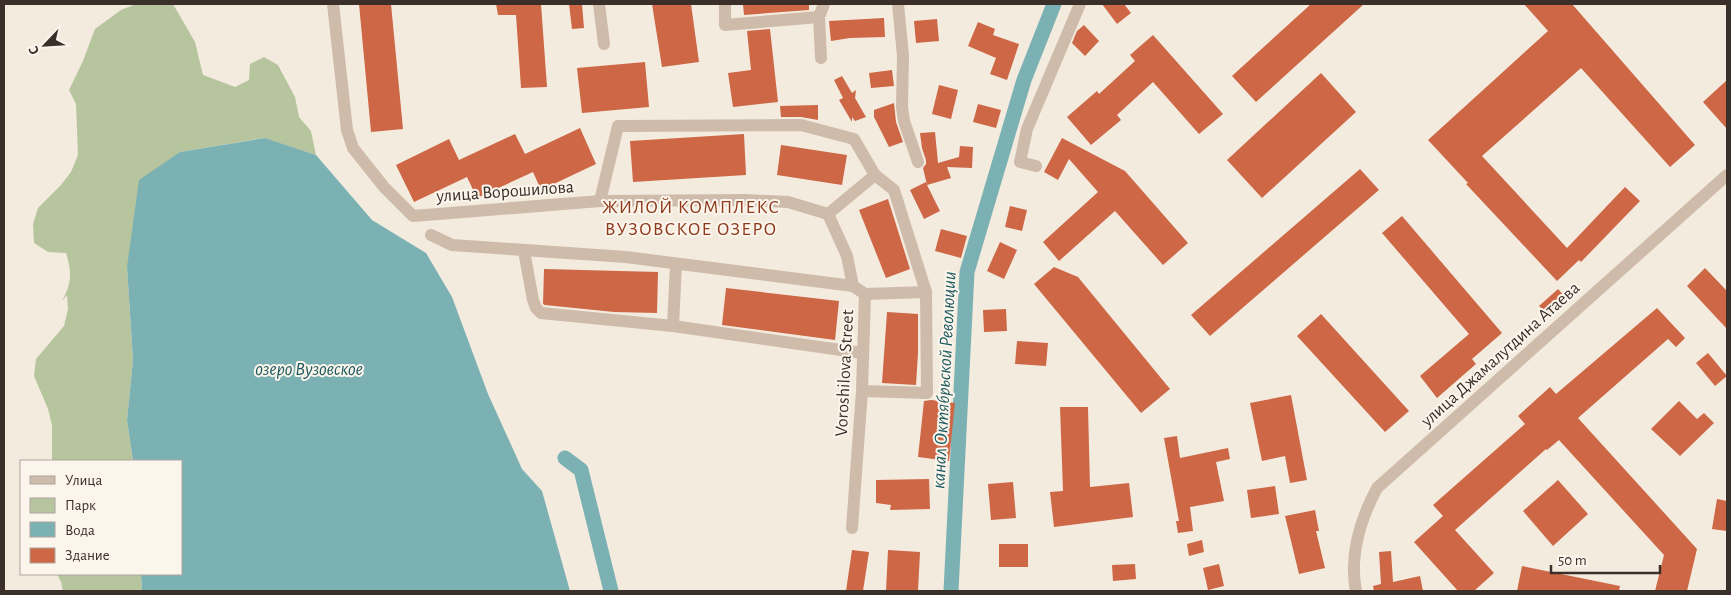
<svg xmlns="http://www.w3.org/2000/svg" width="1731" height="595" font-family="'Alegreya Sans',sans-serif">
<rect width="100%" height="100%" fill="#f4ebdf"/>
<!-- green -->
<g fill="#b7c59e">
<path d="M 136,4 L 173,4 L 195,42 L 203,75 L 235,87 L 249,80 L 250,64 L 264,57 L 278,65 L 295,97 L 299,117 L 311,131 L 316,155 L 264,138 L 180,152 L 127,267 L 133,360 L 127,420 L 133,461 L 52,461 L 52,425 L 48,409 L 34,376 L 36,359 L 64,326 L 68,309 L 67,295 L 62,301 C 72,282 72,273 66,253 L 48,252 L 34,243 L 33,224 L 38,208 L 61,185 L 71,172 L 78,155 L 76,104 L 69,90 L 83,61 L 95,29 L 121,10 Z"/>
<polygon points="57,574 141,574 142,591 63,591 61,582"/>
</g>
<!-- water -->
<polygon fill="#7cb1b4" points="265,138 316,155 372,220 426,253 452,297 488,394 522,469 542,491 570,591 142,591 141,574 181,574 181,461 133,461 127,420 133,360 127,267 139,180 180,152"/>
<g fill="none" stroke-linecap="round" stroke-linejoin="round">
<!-- canal -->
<g stroke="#7cb1b4" stroke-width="15">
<polyline points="565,458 581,470 611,591"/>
<polyline points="951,591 967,272 1024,80 1054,4"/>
</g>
</g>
<!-- building -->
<g fill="#cd6745">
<polygon points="359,4 391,4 403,129 371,132"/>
<polygon points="496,4 541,4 547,87 521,88 516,15 498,15"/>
<polygon points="569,4 582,4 584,28 572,29"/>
<polygon points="652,4 691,4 699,62 662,67"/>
<polygon points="743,4 809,4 809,10 744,15"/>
<polygon points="1102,4 1124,4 1131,13 1117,24"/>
<polygon points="1311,4 1364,4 1256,102 1232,76"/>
<polygon points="1524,4 1572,4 1695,145 1670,167 1581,68 1482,156 1567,248 1625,187 1640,201 1581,262 1579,260 1557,281 1466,184 1468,183 1428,140 1548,31"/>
<polygon points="884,18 885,37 850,38 831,41 829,21"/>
<polygon points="937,19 939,41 916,43 914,21"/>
<polygon points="978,22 995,29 993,35 1019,44 1007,80 990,74 996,58 968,46"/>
<polygon points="1084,25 1099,41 1085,56 1072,43 1077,31"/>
<polygon points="770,29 778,102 733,107 728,73 751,70 747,31"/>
<polygon points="1153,35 1223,114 1199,134 1153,82 1117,115 1121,120 1091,145 1067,117 1097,91 1099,94 1135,61 1130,55"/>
<polygon points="645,62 649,107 582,113 577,68"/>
<polygon points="892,70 894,86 871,88 869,73"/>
<polygon points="1321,73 1356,112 1262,198 1227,160"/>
<polygon points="842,76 852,93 856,90 855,98 866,117 855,121 852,117 852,122 839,100 843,98 834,80"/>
<polygon points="1727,80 1727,129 1703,102"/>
<polygon points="939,85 958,90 951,119 932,114"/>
<polygon points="894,103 896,122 903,142 889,147 874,117 874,110"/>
<polygon points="978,104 1001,110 996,128 973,122"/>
<polygon points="818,105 818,120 801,117 781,117 780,106"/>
<polygon points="580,128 596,164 541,190 533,172 477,198 467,177 414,202 396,165 449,139 459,160 515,134 525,154"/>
<polygon points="935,132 938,163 959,157 960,146 973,147 972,168 947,167 951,178 927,185 940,211 924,219 910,190 926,182 927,185 923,168 926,164 926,160 922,148 920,133"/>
<polygon points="744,134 746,175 633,182 630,141"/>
<polygon points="1062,138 1125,171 1188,243 1163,265 1115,211 1059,261 1043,242 1098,192 1069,159 1058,180 1044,172"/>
<polygon points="781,145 847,155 842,185 777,175"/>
<polygon points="1360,169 1379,190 1210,336 1191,315"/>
<polygon points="888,199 910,269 886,278 859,210"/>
<polygon points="1010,206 1027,210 1022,231 1005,227"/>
<polygon points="1402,216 1502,333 1472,359 1476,364 1437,398 1420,376 1469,334 1382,233"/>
<polygon points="941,229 967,236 961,258 935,251"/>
<polygon points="1000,242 1017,250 1004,279 987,271"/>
<polygon points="1054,267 1078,277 1170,389 1141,413 1034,284"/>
<polygon points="1705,268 1727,291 1727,329 1687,286"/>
<polygon points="544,269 658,272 657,313 614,312 545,305 543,304"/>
<polygon points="726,288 839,301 835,340 722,325"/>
<polygon points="1558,289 1567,299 1549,316 1539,306"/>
<polygon points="1657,308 1685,338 1676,347 1668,339 1578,418 1697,549 1687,591 1655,591 1664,555 1559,440 1547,450 1546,449 1455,530 1494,573 1474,591 1458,591 1414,542 1443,516 1433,505 1525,424 1518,416 1550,387 1556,394"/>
<polygon points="1006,309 1007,331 984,332 983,310"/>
<polygon points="887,312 918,314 918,353 916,385 882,383"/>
<polygon points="1321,314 1409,411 1385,432 1297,336"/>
<polygon points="1017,341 1048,343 1046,366 1015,364"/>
<polygon points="1708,353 1727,376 1715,386 1696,363"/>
<polygon points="1291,395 1307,480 1290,483 1285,456 1262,461 1250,403"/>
<polygon points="931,400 955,403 949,461 918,457 924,401"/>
<polygon points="1679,401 1697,419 1704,413 1714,423 1680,456 1651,429"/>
<polygon points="1060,407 1088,407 1090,487 1129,483 1133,517 1054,527 1050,492 1063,491"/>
<polygon points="1177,436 1180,458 1228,448 1230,459 1216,462 1224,501 1190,507 1193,531 1178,533 1176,521 1179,521 1164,438"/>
<polygon points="929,479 930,509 890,510 891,505 876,503 876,480"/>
<polygon points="1558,480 1588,514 1553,546 1523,511"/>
<polygon points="1013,482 1016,518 991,520 988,484"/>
<polygon points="1275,486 1279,514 1251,518 1247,490"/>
<polygon points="1717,499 1727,501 1727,531 1712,529"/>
<polygon points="1315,510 1319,531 1316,531 1325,568 1299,574 1285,516"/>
<polygon points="1202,540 1204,552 1189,556 1187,544"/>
<rect x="999" y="544" width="29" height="23"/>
<polygon points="852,550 869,552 863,591 846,591"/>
<polygon points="888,550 920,552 918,591 886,591"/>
<polygon points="1391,551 1393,582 1420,576 1423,591 1374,591 1373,586 1381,584 1379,552"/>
<polygon points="1135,564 1136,579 1113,581 1112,565"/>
<polygon points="1219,564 1224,586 1208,590 1203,568"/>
<polygon points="1522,566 1620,586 1619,591 1517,591"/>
</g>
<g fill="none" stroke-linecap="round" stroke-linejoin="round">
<!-- minor -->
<g stroke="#cebbaa" stroke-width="12">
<polyline points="333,4 347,130 353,148 384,187 413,216 600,201 745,200 788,202 828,214"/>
<polyline points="599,4 604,44"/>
<polyline points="725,4 725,25 819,17"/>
<polyline points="898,4 903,56 902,107 904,121 918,162"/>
<polyline points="821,58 819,17 824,4"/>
<polyline points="1036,166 1020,162 1027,129 1080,4"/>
<polyline points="600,201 618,126 801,125 854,139 875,175 828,214 847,256 853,286"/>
<polyline points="431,235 452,245 626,257 853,286 865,294 862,391 852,528"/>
<polyline points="524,251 533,300 536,308 541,313 673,326 862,353"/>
<polyline points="865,294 926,292"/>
<polyline points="673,326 676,264"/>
<polyline points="862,391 927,393 926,292 894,190 875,175"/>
<path d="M 1356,591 C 1349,555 1360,520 1377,488 L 1727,175"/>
</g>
</g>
<g text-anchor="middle" stroke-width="4" stroke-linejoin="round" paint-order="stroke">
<!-- street labels -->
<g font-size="18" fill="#3b2f2a" stroke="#fbf5ec">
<text transform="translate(505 191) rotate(-4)" y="6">улица Ворошилова</text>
<text transform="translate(1500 354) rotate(-42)" y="6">улица Джамалутдина Атаева</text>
<text transform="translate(844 373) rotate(-87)" y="6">Voroshilova Street</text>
</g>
<!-- neighbourhood labels -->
<g font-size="19" letter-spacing="1" fill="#8f3a1d" stroke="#fbf5ec">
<text x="691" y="213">ЖИЛОЙ КОМПЛЕКС<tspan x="691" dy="22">ВУЗОВСКОЕ ОЗЕРО</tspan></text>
</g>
<!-- water labels -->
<g font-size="19" font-style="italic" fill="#1c5a5f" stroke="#fbf5ec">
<text x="309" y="375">озеро Вузовское</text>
<text transform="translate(943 380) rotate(-87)" y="7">канал Октябрьской Революции</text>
</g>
</g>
<!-- border -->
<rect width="1731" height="595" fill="none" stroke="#3b2f2a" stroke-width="10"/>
<!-- legend -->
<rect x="20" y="460" width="162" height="115" fill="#fbf5ec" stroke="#aea69e"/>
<rect x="30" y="476" width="25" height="8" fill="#cebbaa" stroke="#aea69e"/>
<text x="65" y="485" font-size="15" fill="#3b2f2a">Улица</text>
<rect x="30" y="498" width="25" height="15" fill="#b7c59e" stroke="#aea69e"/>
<text x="65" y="510" font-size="15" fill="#3b2f2a">Парк</text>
<rect x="30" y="522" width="25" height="15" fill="#7cb1b4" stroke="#aea69e"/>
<text x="65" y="535" font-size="15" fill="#3b2f2a">Вода</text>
<rect x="30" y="548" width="25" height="15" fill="#cd6745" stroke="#aea69e"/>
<text x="65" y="560" font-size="15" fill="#3b2f2a">Здание</text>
<!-- north arrow -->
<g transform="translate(45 45) rotate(245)" stroke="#fbf5ec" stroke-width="4" paint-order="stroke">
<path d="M0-4L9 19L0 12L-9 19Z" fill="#3b2f2a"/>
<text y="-8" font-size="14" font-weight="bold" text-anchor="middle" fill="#3b2f2a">С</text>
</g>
<!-- scale -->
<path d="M1551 565v8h109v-8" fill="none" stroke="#3b2f2a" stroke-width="2.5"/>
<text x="1558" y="565" font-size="15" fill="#3b2f2a" stroke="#fbf5ec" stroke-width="4" paint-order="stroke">50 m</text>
</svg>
